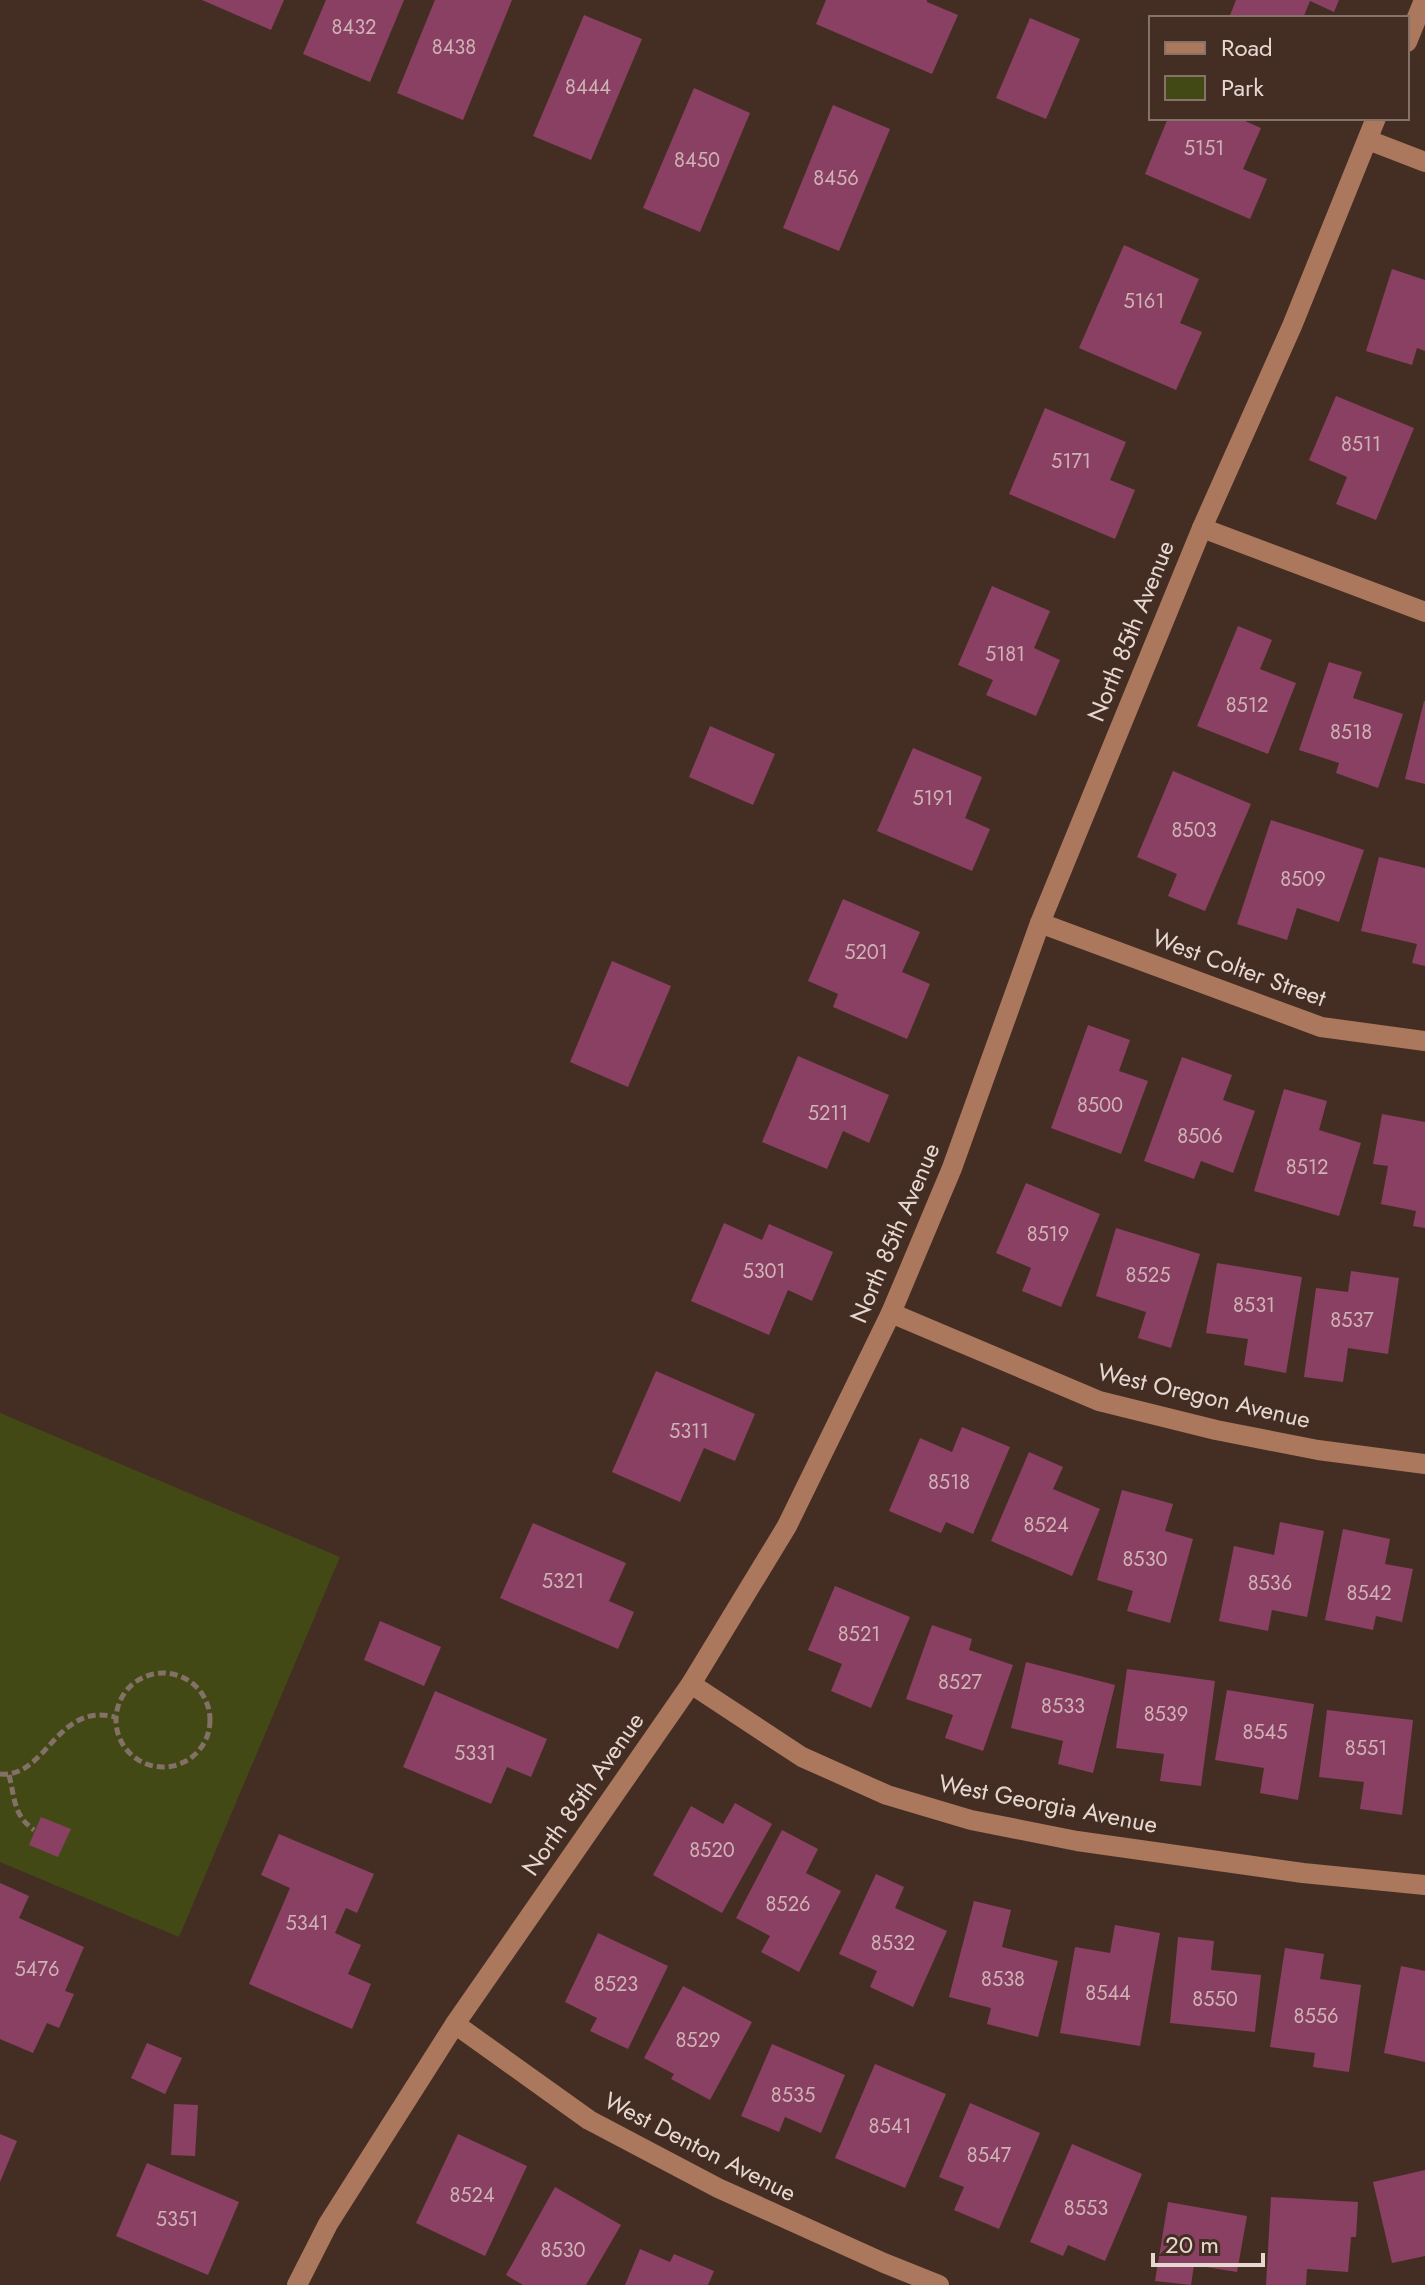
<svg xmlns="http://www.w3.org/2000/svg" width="1425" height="2285" font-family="Jost,sans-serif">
<rect width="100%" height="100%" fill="#442e24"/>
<!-- green -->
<polygon fill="#434915" points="0,1413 340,1557 179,1937 0,1862"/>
<!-- building -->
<g fill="#8a4062">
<polygon points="202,0 284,0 271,30"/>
<polygon points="326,0 404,0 370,82 303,54"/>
<polygon points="435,0 512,0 463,120 397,93"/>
<polygon points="826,0 927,0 927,2 958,15 932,74 816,24"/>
<polygon points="1236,0 1339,0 1334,12 1310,1 1303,18 1229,18"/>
<polygon points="584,15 642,39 591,160 533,136"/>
<polygon points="1030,18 1080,39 1046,119 996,98"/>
<polygon points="694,88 750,113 700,232 643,208"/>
<polygon points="833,105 890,129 839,251 783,228"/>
<polygon points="1168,118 1238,118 1261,128 1243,169 1267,179 1250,219 1145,174"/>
<polygon points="1124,245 1199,279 1180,323 1202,332 1176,390 1079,348"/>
<polygon points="1392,269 1425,280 1425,351 1417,348 1412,365 1366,351"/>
<polygon points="1336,396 1414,428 1376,520 1336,504 1347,477 1309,460"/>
<polygon points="1045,408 1126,442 1110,480 1135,490 1115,539 1009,494"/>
<polygon points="992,586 1050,611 1034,648 1060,660 1036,716 986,695 993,680 958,665"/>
<polygon points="1238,626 1272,640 1260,669 1296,683 1268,754 1197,726"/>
<polygon points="1329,662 1362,672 1353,698 1403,714 1378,788 1336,773 1339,763 1299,750"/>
<polygon points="1424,701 1425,701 1425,784 1405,779"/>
<polygon points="710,726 775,754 753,805 689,777"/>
<polygon points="913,748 982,777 965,818 990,829 972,871 877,831"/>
<polygon points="1173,771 1251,804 1205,911 1168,896 1177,874 1137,857"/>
<polygon points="1271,820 1364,850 1339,922 1297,908 1287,940 1237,924"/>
<polygon points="1379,857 1425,868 1425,966 1412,963 1417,944 1361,931"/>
<polygon points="843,899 920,932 902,972 930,984 907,1039 833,1007 838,994 808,981"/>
<polygon points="612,961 671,986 628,1087 570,1062"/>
<polygon points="1088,1025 1130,1040 1119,1071 1148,1081 1121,1154 1051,1128"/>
<polygon points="798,1056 889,1095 869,1143 843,1131 827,1169 762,1142"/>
<polygon points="1182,1057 1232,1075 1223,1100 1255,1111 1233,1173 1201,1161 1194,1179 1144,1161"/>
<polygon points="1284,1089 1327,1101 1319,1130 1361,1143 1339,1216 1254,1191"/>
<polygon points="1382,1114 1425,1122 1425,1228 1413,1226 1416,1211 1381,1204 1388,1166 1373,1164"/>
<polygon points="1026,1183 1100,1214 1061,1307 1022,1291 1031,1268 996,1253"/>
<polygon points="724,1223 762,1240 769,1224 833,1252 812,1301 788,1290 769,1335 691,1301"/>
<polygon points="1116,1228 1200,1254 1171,1348 1138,1338 1146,1312 1096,1296"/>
<polygon points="1217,1263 1302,1277 1286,1373 1244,1365 1248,1339 1206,1333"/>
<polygon points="1351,1271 1399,1278 1388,1354 1348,1348 1343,1382 1304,1377 1316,1288 1348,1292"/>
<polygon points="656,1371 755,1414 735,1461 704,1448 680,1502 612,1472"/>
<polygon points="962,1427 1010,1447 973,1534 946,1522 941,1533 889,1511 920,1438 952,1452"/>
<polygon points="1029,1452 1063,1467 1053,1489 1100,1509 1072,1576 991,1541"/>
<polygon points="1122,1490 1173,1504 1165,1531 1193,1539 1170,1623 1127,1611 1133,1591 1097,1580"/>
<polygon points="1280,1522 1324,1531 1307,1617 1272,1610 1268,1631 1219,1621 1234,1546 1274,1555"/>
<polygon points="533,1523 626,1563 609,1601 634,1612 618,1649 500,1598"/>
<polygon points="1343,1529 1390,1539 1385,1564 1413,1569 1402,1622 1376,1616 1373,1630 1325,1620"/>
<polygon points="835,1586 910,1617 871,1708 831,1691 842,1664 808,1650"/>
<polygon points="380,1621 441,1647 424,1686 364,1660"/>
<polygon points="932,1625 972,1639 969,1650 1013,1665 983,1751 945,1738 953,1715 906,1699"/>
<polygon points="1026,1662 1115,1685 1093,1773 1058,1764 1063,1741 1011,1728"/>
<polygon points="1127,1669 1215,1681 1201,1786 1160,1781 1164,1754 1116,1748"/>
<polygon points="1227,1690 1314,1704 1298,1800 1260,1793 1264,1768 1215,1760"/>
<polygon points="435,1691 547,1739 531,1777 507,1767 491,1804 403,1767"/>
<polygon points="1327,1710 1413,1720 1402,1815 1360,1809 1364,1782 1319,1777"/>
<polygon points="735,1803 772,1824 722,1913 653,1875 691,1806 723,1824"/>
<polygon points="41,1817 71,1829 58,1857 29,1845"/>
<polygon points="782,1830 818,1849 806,1873 841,1891 799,1972 761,1952 770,1936 736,1918"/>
<polygon points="279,1834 374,1874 357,1913 346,1908 335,1933 361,1945 348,1974 371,1984 352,2029 249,1984 290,1888 261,1875"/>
<polygon points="876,1874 904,1887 895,1908 947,1931 913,2007 870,1987 877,1971 839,1954"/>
<polygon points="0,1883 29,1896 19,1918 84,1947 65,1991 74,1994 59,2028 47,2023 33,2053 0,2039"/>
<polygon points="974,1901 1011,1910 1002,1947 1058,1961 1038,2037 987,2024 991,2008 949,1997"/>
<polygon points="1115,1925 1160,1933 1140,2046 1060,2033 1075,1947 1110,1953"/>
<polygon points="598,1933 668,1966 628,2049 590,2031 597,2018 565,2002"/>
<polygon points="1178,1937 1214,1941 1211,1970 1261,1975 1255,2032 1170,2023"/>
<polygon points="1285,1948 1324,1954 1320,1979 1361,1985 1349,2072 1313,2067 1315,2053 1270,2047"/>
<polygon points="1401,1966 1425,1971 1425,2062 1384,2053"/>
<polygon points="683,1986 752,2022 710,2100 671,2079 674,2074 644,2058"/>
<polygon points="147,2043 182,2058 165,2094 131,2078"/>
<polygon points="772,2044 845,2075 821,2133 785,2117 779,2132 741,2116"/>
<polygon points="875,2064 946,2094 905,2188 835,2158"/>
<polygon points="970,2103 1040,2133 999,2229 954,2210 964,2187 939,2177"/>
<polygon points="174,2104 198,2105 195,2156 171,2155"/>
<polygon points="0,2134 17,2141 0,2182"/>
<polygon points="458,2134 527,2166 485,2256 416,2223"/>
<polygon points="1072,2144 1142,2174 1105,2261 1068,2245 1063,2256 1030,2242"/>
<polygon points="147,2163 239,2202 208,2275 116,2236"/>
<polygon points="1425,2170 1425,2256 1392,2263 1373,2182"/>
<polygon points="555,2187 621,2225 586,2285 523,2285 506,2275"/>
<polygon points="1271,2197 1358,2202 1356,2237 1351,2237 1348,2272 1307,2269 1306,2285 1266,2285"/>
<polygon points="1168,2202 1247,2216 1237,2272 1194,2265 1191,2285 1155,2281"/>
<polygon points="640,2249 670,2262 674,2254 714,2271 708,2285 625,2285"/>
</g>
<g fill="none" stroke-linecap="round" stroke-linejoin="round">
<!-- path -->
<g stroke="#837067" stroke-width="5" stroke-dasharray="8 4" stroke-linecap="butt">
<circle cx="163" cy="1720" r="47"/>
<path d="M 0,1774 C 47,1778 56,1702 115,1717"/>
<path d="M 9,1775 C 15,1798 13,1815 34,1830"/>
</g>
<!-- minor -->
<g stroke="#ab785d" stroke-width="20">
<polyline points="1407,42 1424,0"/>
<polyline points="1368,140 1425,162"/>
<polyline points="1202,528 1425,612"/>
<polyline points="1040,923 1321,1027 1425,1041"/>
<polyline points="891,1313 1099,1401 1216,1430 1318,1450 1425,1464"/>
<polyline points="691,1684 802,1757 887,1795 971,1820 1077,1841 1303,1873 1425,1885"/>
<polyline points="455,2024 589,2120 718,2188 884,2263 939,2285"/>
<polyline points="297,2285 328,2224 455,2024 691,1684 787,1526 891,1313 952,1168 1040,923 1202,528 1292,326 1376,118"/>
</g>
</g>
<g text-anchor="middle" stroke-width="6" stroke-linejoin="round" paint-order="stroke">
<!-- number labels -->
<g font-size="20" fill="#cfb2b5">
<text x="354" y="34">8432</text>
<text x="454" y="54">8438</text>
<text x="588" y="94">8444</text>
<text x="1204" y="155">5151</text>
<text x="697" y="167">8450</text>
<text x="836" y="185">8456</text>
<text x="1144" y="308">5161</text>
<text x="1361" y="451">8511</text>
<text x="1071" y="468">5171</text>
<text x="1005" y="661">5181</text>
<text x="1247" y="712">8512</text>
<text x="1351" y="739">8518</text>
<text x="933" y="805">5191</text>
<text x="1194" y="837">8503</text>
<text x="1303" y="886">8509</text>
<text x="866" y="959">5201</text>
<text x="1100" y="1112">8500</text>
<text x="828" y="1120">5211</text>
<text x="1200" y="1143">8506</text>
<text x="1307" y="1174">8512</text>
<text x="1048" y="1241">8519</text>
<text x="764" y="1278">5301</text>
<text x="1148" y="1282">8525</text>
<text x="1254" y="1312">8531</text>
<text x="1352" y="1327">8537</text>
<text x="689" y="1438">5311</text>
<text x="949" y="1489">8518</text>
<text x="1046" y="1532">8524</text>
<text x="1145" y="1566">8530</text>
<text x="563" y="1588">5321</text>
<text x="1270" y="1590">8536</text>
<text x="1369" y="1600">8542</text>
<text x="859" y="1641">8521</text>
<text x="960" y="1689">8527</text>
<text x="1063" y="1713">8533</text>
<text x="1166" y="1721">8539</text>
<text x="1265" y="1739">8545</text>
<text x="1366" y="1755">8551</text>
<text x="475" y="1760">5331</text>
<text x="712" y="1857">8520</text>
<text x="788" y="1911">8526</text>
<text x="307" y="1930">5341</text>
<text x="893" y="1950">8532</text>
<text x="37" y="1976">5476</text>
<text x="1003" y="1986">8538</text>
<text x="616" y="1991">8523</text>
<text x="1108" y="2000">8544</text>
<text x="1215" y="2006">8550</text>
<text x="1316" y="2023">8556</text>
<text x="698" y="2047">8529</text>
<text x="793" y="2102">8535</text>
<text x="890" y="2133">8541</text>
<text x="989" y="2162">8547</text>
<text x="472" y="2202">8524</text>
<text x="1086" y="2215">8553</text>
<text x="177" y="2226">5351</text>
<text x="563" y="2257">8530</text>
</g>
<!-- street labels -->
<g font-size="24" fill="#e6d8d1" stroke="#442e24">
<text transform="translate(1131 631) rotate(-68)" y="8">North 85th Avenue</text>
<text transform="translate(1239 968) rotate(20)" y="8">West Colter Street</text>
<text transform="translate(895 1233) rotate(-67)" y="8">North 85th Avenue</text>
<text transform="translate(1204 1396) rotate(13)" y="8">West Oregon Avenue</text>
<text transform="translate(583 1794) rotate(-55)" y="8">North 85th Avenue</text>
<text transform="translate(1048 1804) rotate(11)" y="8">West Georgia Avenue</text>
<text transform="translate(700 2147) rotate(27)" y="8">West Denton Avenue</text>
</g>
</g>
<!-- legend -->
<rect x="1149" y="16" width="260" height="104" fill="#442e24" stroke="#857269" stroke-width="2"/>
<rect x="1165" y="42" width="40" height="12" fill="#ab785d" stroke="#857269" stroke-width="2"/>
<text x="1221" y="56" font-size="24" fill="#e6d8d1">Road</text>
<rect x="1165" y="76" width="40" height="24" fill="#434915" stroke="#857269" stroke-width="2"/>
<text x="1221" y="96" font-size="24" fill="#e6d8d1">Park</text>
<!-- scale -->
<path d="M1153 2253v12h110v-12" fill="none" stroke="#e6d8d1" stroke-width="4"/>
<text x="1165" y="2253" font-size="24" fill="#e6d8d1" stroke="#442e24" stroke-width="6" paint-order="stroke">20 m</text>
</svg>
